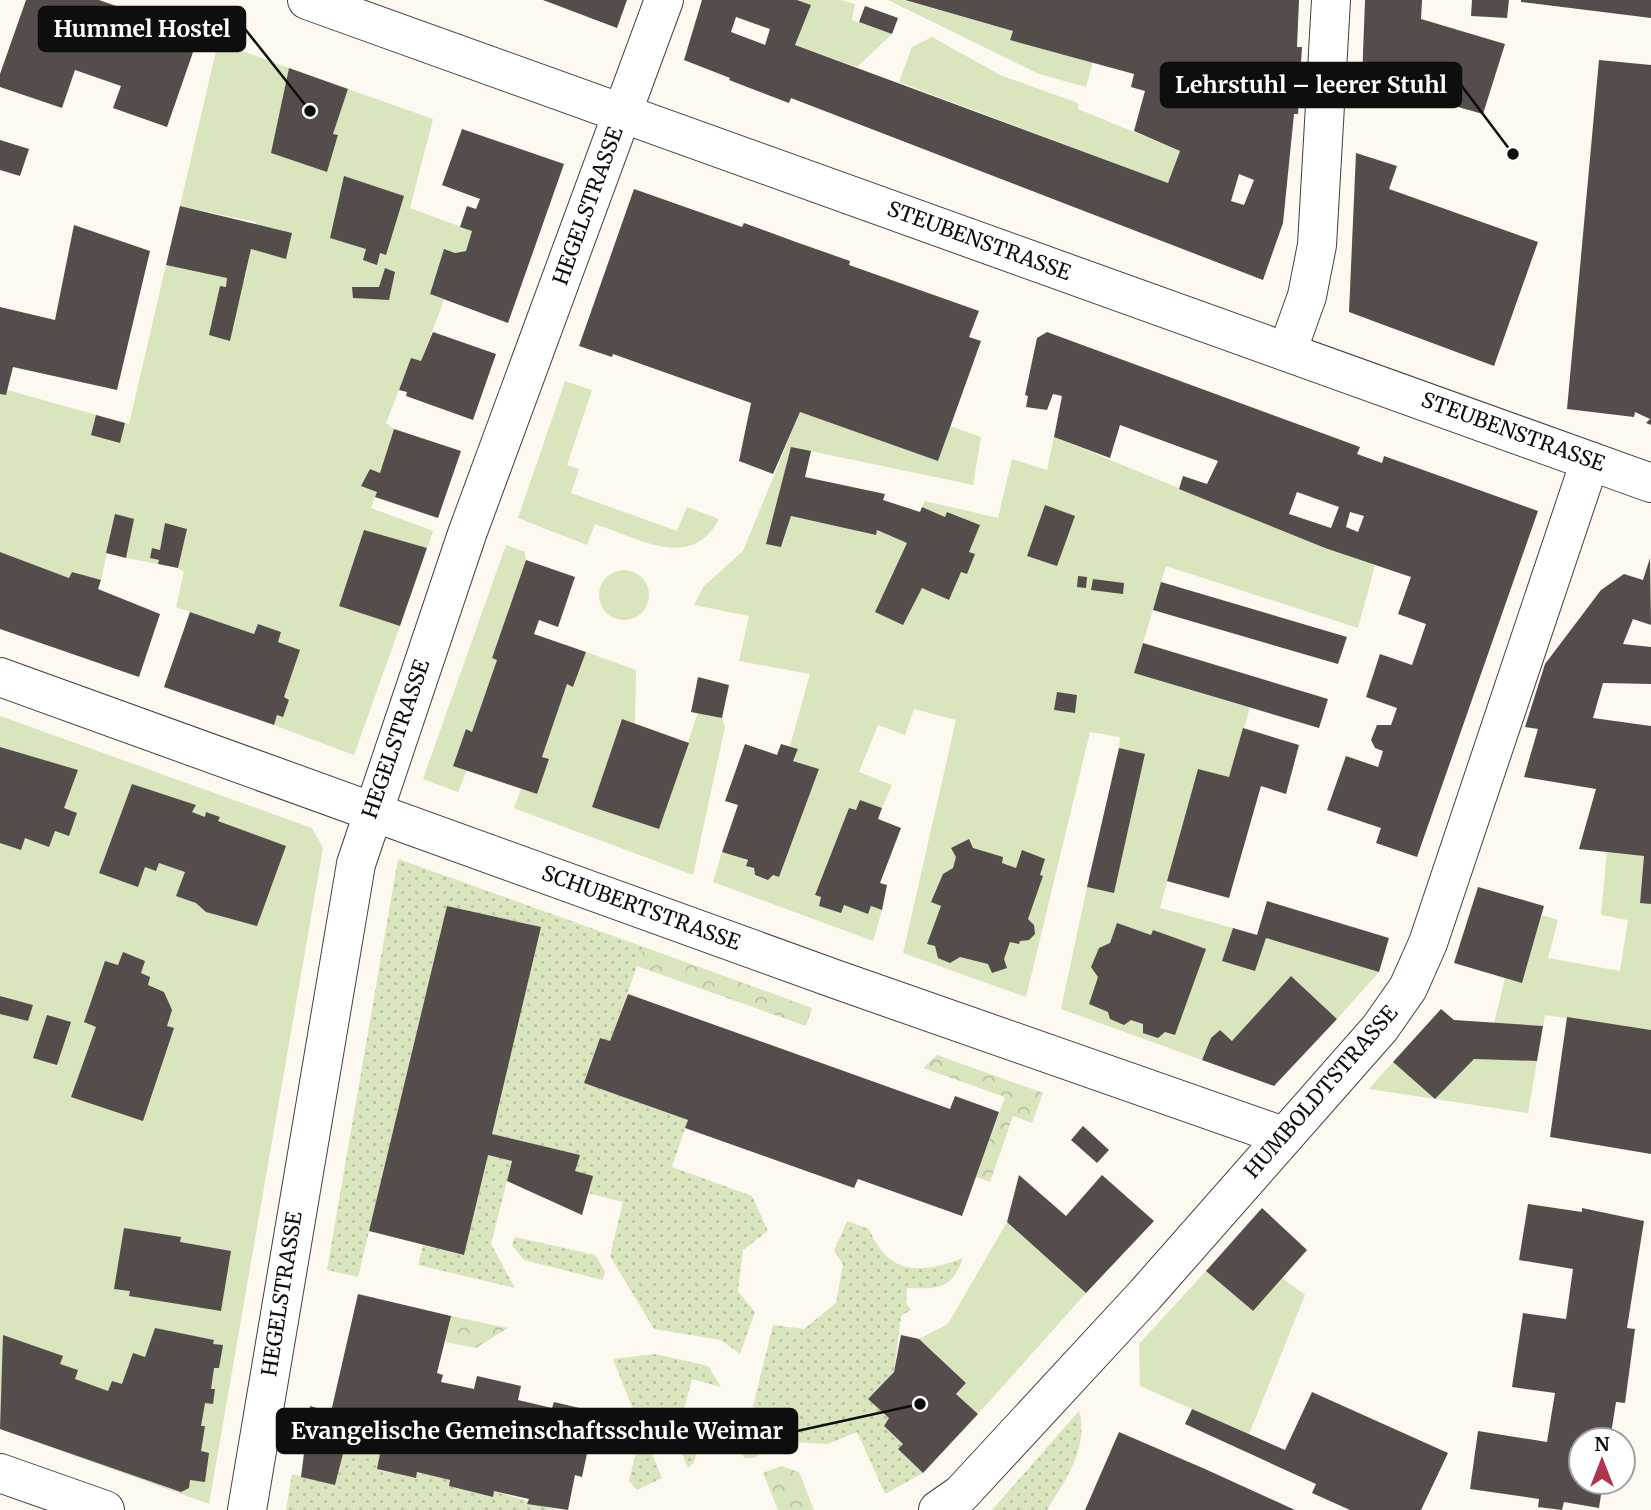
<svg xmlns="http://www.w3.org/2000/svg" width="1651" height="1510" font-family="Merriweather,serif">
<defs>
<pattern id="grass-dots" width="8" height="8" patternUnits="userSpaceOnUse" patternTransform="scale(1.75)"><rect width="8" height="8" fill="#d8e5bd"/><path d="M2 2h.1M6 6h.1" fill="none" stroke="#b8c3a1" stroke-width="1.8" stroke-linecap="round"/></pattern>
<pattern id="park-crowns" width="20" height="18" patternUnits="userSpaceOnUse" patternTransform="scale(1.75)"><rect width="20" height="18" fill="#d8e5bd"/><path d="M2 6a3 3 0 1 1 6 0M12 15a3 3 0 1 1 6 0" fill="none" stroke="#b8c3a1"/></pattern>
</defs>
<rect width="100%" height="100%" fill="#fdf8f0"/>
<!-- grass -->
<g fill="url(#grass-dots)">
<polygon points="398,859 644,947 610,1041 600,1038 584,1083 688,1120 672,1167 752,1196 768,1231 743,1250 738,1291 755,1312 740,1354 721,1340 654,1329 610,1256 623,1202 588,1193 575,1171 579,1155 492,1134 541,927 447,906 358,1277 327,1270"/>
<polygon points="488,1155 512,1161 491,1244 515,1288 418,1265 423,1245 464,1255"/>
<path d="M 847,1221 L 869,1229 C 889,1276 920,1274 963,1258 C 952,1290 937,1289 907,1288 L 906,1303 L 911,1310 L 901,1316 L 894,1372 L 868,1399 L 889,1418 L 884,1426 L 903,1444 L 899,1450 L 923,1473 L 885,1494 L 857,1432 L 828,1444 L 789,1442 L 753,1458 L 744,1458 L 742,1451 L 773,1325 L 804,1329 L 836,1303 L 843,1264 L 834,1251 Z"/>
<polygon points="515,1237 595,1255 605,1271 603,1280 524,1260 512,1245"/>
<polygon points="655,1354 708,1366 721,1387 692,1379 677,1435 700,1441 694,1462 688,1468 676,1440 651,1451 662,1478 637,1490 629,1481 639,1441 634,1412 613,1359"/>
<path d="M 1079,1411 C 1089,1448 1066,1479 1047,1510 L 992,1510 Z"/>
<polygon points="345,1446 380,1454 378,1470 415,1478 417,1472 450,1480 449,1486 492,1497 494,1491 555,1510 286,1510 292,1474 335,1485"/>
</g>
<!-- park -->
<g fill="url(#park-crowns)">
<polygon points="644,947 812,1008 806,1026 637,966"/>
<polygon points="937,1055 1043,1093 1032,1123 1013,1116 990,1182 976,1177 1005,1097 923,1068"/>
<polygon points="451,1316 508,1328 476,1348 445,1342"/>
<polygon points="781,1466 799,1472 814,1510 778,1510 763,1473"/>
</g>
<!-- garden -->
<g fill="#d8e5bd">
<polygon points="797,0 841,0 855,4 852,20 892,34 857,67 795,45 811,5"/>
<polygon points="888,0 902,0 1013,31 1010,39 1093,62 1086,87 1039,74"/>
<polygon points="932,37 1000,75 1078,103 1078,109 1180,151 1168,183 899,82 912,47"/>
<polygon points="218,42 289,68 272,153 327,172 338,136 333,134 348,89 433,119 410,208 472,231 466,251 455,253 444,249 430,294 444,300 421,361 411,359 386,423 394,429 380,473 370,469 362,486 377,492 371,508 433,531 427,548 364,531 339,606 400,626 354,755 274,725 277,715 283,716 289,701 284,697 300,650 278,642 281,632 258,624 254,634 176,607 184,572 178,568 186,528 165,524 160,550 152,549 150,558 159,560 158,564 126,558 115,515 101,580 69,578 0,552 0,394 6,395 7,390 129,424 166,265 245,281 256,222 180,206"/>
<path d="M 565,381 L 592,390 L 567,465 L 579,469 L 571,493 L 677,531 L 687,507 L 719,519 C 691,572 639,538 595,524 L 587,545 L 518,518 Z"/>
<path d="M 800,412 L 938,461 L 950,426 L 981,437 L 973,485 L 811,451 L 766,544 L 782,546 L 791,516 L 875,535 L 877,530 L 907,543 L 922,588 L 949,600 L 961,572 L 967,574 L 974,554 L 969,552 L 980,525 L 948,512 L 945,517 L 922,507 L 925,501 L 998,518 L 1012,459 L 1047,470 L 1054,437 L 1325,548 L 1375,565 L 1358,628 L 1166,566 L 1134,673 L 1250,708 L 1229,777 L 1198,769 L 1160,908 L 1233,928 L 1223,960 L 1255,971 L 1266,938 L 1379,972 L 1337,1019 L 1291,976 L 1232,1041 L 1220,1030 L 1211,1038 L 1202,1060 L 1061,1009 L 1087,887 L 1114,892 L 1145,755 L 1119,748 L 1120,737 L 1090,732 L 1026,997 L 903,953 L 956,720 L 914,709 L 905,735 L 878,725 L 859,772 L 892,785 L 882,808 L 860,800 L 856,810 L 849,809 L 815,895 L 821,897 L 819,906 L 840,913 L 844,905 L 868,914 L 871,906 L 882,910 L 873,941 L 713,882 L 722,852 C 737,857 753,858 755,876 L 768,880 L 773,875 L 779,877 L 819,769 L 793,761 L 798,749 L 790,746 L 810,674 L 739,661 L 749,616 L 694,605 L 703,587 L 743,551 Z"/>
<polygon points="506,545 525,552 526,560 492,658 497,660 472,732 466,729 453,765 467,770 458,792 423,779"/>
<circle cx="624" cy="595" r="25"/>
<polygon points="586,652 636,670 635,724 622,720 592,807 658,829 698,713 722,718 725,727 693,875 514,808 521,789 537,794 548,759 542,757 567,684 574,686"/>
<polygon points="0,716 312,828 323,848 209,1504 0,1429"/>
<polygon points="1607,852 1644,856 1640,902 1651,904 1651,1030 1545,1015 1543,1026 1494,1023 1505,978 1522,983 1542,915 1558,920 1548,958 1620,971 1628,920 1601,915"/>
<polygon points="1474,1059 1537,1061 1528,1113 1369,1089 1393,1062 1435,1099"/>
<polygon points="1007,1222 1086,1293 978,1414 956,1394 966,1383 919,1339 948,1324"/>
<polygon points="1206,1271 1252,1311 1282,1278 1305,1295 1249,1434 1140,1386 1139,1344"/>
</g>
<!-- building -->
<g fill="#554d4b" fill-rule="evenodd">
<polygon points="26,0 99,0 199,35 167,127 113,108 121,86 75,70 62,108 0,87 0,74"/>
<polygon points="543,0 627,0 617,28"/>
<path d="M 702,0 L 797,0 L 811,5 L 795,45 L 1168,183 L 1180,151 L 1134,131 L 1145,91 L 1131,87 L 1134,74 L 1010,40 L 1013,31 L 905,0 L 1299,0 L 1297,47 L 1302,47 L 1298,114 L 1294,114 L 1283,223 L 1263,280 L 791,98 L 789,103 L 729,80 L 730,78 L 684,60 ZM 736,17 L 770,29 L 765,45 L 731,32 ZM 1239,174 L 1254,180 L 1244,205 L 1231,201 Z"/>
<polygon points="1365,0 1422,0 1421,19 1505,44 1483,114 1362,80"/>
<polygon points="1472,0 1509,0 1507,18 1471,16"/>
<polygon points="1521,0 1651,0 1651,18 1521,2"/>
<polygon points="865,6 898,18 892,34 859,22"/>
<polygon points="1599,60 1651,65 1651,425 1646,423 1650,419 1635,412 1634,417 1567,409"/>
<polygon points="289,68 348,89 333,134 338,135 327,172 271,153"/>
<polygon points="462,129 564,164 508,323 430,294 444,249 455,253 466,251 472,231 460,227 467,206 476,209 480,199 442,185"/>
<polygon points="0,140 29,149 20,176 0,170"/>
<polygon points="1356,153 1397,166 1389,189 1538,242 1494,366 1349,312"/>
<polygon points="344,176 404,196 386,255 380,253 377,265 363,260 366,249 330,238"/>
<polygon points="634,189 742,227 744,223 796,242 850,261 849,265 979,311 969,337 981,341 938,461 800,412 773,474 739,461 751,403 613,354 612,357 579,346"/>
<polygon points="180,206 292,233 286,259 251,249 230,341 209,335 220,286 226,287 227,278 166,265"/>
<polygon points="74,225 150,251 117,390 13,367 6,395 0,394 0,307 55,320"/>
<polygon points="385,268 395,272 389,300 353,298 352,287 379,287"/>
<polygon points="433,332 496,354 473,420 406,396 407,392 399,390 411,358 421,361"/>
<path d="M 1047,332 L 1360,447 L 1357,454 L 1382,463 L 1384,456 L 1538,511 L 1417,857 L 1376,843 L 1381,828 L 1327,810 L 1346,756 L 1378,767 L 1383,751 L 1375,748 L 1371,740 L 1377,725 L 1391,725 L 1397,708 L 1366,697 L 1380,654 L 1412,665 L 1426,624 L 1398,614 L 1411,577 L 1325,548 L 1179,489 L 1183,476 L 1207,484 L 1218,461 L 1120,425 L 1110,458 L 1054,437 L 1062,396 L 1053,394 L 1047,410 L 1026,407 L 1028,396 L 1025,395 L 1037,338 ZM 1297,492 L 1339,507 L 1331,528 L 1289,514 ZM 1350,512 L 1364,516 L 1358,532 L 1346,527 Z"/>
<polygon points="96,415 125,423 120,443 91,435"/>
<polygon points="394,429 461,451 438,518 375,497 377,492 361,486 370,469 380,473"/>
<polygon points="791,447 811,451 805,477 885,494 883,500 920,512 922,507 945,517 947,512 980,525 969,552 975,554 967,574 961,572 949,600 922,588 903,625 875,612 907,543 877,530 876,535 791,516 781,547 766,544"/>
<polygon points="1045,505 1075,516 1057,566 1027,556"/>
<polygon points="115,514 134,519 126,558 106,553"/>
<polygon points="165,523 187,529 178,568 158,564 159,560 150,558 152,548 160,550"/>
<polygon points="364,530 427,548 400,626 339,606"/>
<polygon points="0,552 69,578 72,572 101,580 98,589 160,614 139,677 0,629"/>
<polygon points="1650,558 1651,625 1633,619 1623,644 1651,647 1651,684 1603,683 1593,718 1651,726 1651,904 1640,903 1644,856 1579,849 1596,789 1524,777 1538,729 1525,727 1545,664 1601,590 1624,574 1643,580"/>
<polygon points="526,560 575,577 558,627 539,620 534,634 586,652 573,687 567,684 542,757 549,759 537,794 453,766 466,729 472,732 497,660 492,658"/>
<polygon points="1078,576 1087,577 1086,588 1077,587"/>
<polygon points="1093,579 1124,583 1123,594 1091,590"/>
<polygon points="1161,582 1347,637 1338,664 1153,610"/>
<polygon points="190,612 254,634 258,624 281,632 278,642 300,650 284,697 289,700 283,717 277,715 274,725 164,687"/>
<polygon points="1143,643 1328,699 1319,728 1134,673"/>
<polygon points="698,677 729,685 722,718 691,712"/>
<polygon points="1057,692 1077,695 1075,713 1054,710"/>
<polygon points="622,719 689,743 659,829 592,807"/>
<polygon points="1243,728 1299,745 1286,794 1261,786 1229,898 1167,881 1198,769 1229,777"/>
<polygon points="745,744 777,755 781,744 798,749 793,761 819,769 779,877 773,875 768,880 755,875 754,868 746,866 748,860 722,852 738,805 725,801"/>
<polygon points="0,747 78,770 64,808 77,813 69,836 55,831 49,847 25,838 21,850 0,843"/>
<polygon points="1119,748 1145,754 1114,893 1087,887"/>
<polygon points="132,784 196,805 192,812 205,817 206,812 220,817 218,821 286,846 257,926 206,912 196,903 176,896 185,872 159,863 156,871 145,867 138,887 99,873"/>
<polygon points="860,800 882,808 878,819 901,828 880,883 887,885 882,910 871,906 868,914 844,905 841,913 819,906 821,897 815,895 849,808 856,810"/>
<polygon points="969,839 973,848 1003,857 1002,863 1016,868 1022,850 1045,859 1040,875 1043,876 1028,919 1034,925 1035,934 1029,940 1020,941 1019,944 1010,942 1004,959 1007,968 992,973 988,964 960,957 950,963 938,958 935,946 927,944 941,906 931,902 943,874 953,868 956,857 951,848"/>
<polygon points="1478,887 1544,906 1522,983 1454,963"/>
<polygon points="1267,901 1389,938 1379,972 1266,938 1255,971 1222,961 1233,928 1257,935"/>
<polygon points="447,906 541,927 492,1134 580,1155 575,1171 593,1176 582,1215 507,1181 512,1161 488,1155 464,1255 369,1231"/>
<polygon points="1117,923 1151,935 1153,930 1206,949 1175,1035 1165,1032 1158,1038 1143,1033 1143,1024 1131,1020 1124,1025 1110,1019 1108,1012 1089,1004 1098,977 1091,967 1099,948 1110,943"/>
<polygon points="123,952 145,961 141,973 150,977 148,985 164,992 172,1010 167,1026 174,1028 143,1121 71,1097 96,1027 84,1022 105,961 118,965"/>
<polygon points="1291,976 1337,1019 1274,1086 1202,1060 1211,1038 1220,1030 1232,1041"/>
<polygon points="628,994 950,1109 955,1096 999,1112 962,1216 858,1179 854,1188 685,1128 688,1120 584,1083 600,1038 610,1041"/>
<polygon points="0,996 33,1005 28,1021 0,1014"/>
<polygon points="1441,1009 1454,1020 1543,1026 1537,1061 1474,1059 1435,1099 1393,1062"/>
<polygon points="47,1015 71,1022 57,1065 33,1058"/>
<polygon points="1567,1017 1651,1030 1651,1154 1550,1137"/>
<polygon points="1083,1126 1109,1150 1097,1163 1071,1140"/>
<polygon points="1019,1175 1066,1216 1102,1175 1154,1221 1086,1293 1007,1222"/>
<polygon points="1528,1204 1582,1212 1582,1208 1644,1221 1627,1328 1635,1329 1625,1403 1616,1402 1610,1440 1581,1440 1581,1482 1603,1482 1599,1508 1564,1502 1562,1510 1538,1507 1539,1499 1470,1489 1478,1431 1547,1442 1555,1393 1512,1387 1523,1313 1566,1319 1573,1269 1519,1260"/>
<polygon points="1262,1208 1307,1250 1253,1311 1206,1271"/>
<polygon points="124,1228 181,1237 180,1242 231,1251 221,1311 129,1296 130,1291 114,1289"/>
<polygon points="358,1294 451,1316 437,1373 443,1375 441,1382 474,1389 477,1376 521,1386 518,1400 552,1408 554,1402 592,1411 583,1448 588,1449 582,1477 575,1475 568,1510 527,1504 529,1499 494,1491 493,1497 449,1486 450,1480 417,1472 416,1478 377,1469 380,1454 345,1446 335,1485 301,1477 310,1406 331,1412"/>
<polygon points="155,1328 214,1340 213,1344 223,1345 219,1368 214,1368 211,1389 215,1389 213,1404 205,1403 201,1426 205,1426 201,1451 209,1453 205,1482 190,1480 189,1488 181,1492 0,1429 3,1335 63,1356 60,1364 78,1370 75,1379 108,1391 112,1381 122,1384 133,1353 145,1357"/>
<polygon points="901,1335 919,1339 966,1383 956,1394 978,1414 923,1473 898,1449 903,1444 884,1426 889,1418 868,1399 894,1372"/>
<polygon points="1312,1392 1448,1453 1421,1510 1350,1510 1312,1493 1316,1484 1185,1424 1192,1409 1285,1450"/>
<polygon points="1119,1432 1205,1469 1295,1510 1085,1510"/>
</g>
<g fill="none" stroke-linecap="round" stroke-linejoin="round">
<defs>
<g id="minor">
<polyline points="307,0 1651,483"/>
<polyline points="1287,352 1307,296 1317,245 1331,0"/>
<polyline points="0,677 835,979 1283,1136"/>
<polyline points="0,1473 105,1510"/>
<polyline points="247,1510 356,864 467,534 664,0"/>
<polyline points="938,1510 961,1494 1145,1295 1380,1028 1408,988 1428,943 1590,461"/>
</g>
</defs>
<!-- minor casing -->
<use href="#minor" stroke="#414141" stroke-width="40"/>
<!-- minor -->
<use href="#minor" stroke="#fff" stroke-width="38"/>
</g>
<g text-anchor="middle" stroke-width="7" stroke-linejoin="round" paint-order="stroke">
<!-- street labels -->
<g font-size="21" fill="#0e0e0e" stroke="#fff">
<text transform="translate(588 206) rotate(-70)" y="7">HEGELSTRASSE</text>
<text transform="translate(979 241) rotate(20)" y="7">STEUBENSTRASSE</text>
<text transform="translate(1513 432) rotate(20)" y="7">STEUBENSTRASSE</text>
<text transform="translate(396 739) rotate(-71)" y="7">HEGELSTRASSE</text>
<text transform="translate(641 908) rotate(20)" y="7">SCHUBERTSTRASSE</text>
<text transform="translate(1321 1092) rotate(-49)" y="7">HUMBOLDTSTRASSE</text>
<text transform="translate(282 1294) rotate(-81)" y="7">HEGELSTRASSE</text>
</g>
</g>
<!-- callouts -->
<path fill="none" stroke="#0e0e0e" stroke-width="2.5" d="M310 111L245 29M1513 154L1461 85M920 1404L797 1431"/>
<g fill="#0e0e0e" stroke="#fff" stroke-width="2.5">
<circle cx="310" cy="111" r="7"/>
<circle cx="1513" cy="154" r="7"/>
<circle cx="920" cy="1404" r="7"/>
</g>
<g fill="#0e0e0e" stroke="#0e0e0e" stroke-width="2.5">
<rect x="39" y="7" width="206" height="44" rx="7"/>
<rect x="1161" y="63" width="300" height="44" rx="7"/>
<rect x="277" y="1409" width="520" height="44" rx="7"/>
</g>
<g font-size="23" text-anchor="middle" font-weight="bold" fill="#fff">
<text x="142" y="37">Hummel Hostel</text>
<text x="1311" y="93">Lehrstuhl – leerer Stuhl</text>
<text x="537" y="1439">Evangelische Gemeinschaftsschule Weimar</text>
</g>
<!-- north arrow -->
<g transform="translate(1602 1461)"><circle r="33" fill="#ffffff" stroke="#9f9f9f" stroke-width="2"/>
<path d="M0-5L12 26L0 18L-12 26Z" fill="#af344e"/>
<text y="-10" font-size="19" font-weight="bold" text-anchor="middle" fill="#0e0e0e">N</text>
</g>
</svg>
